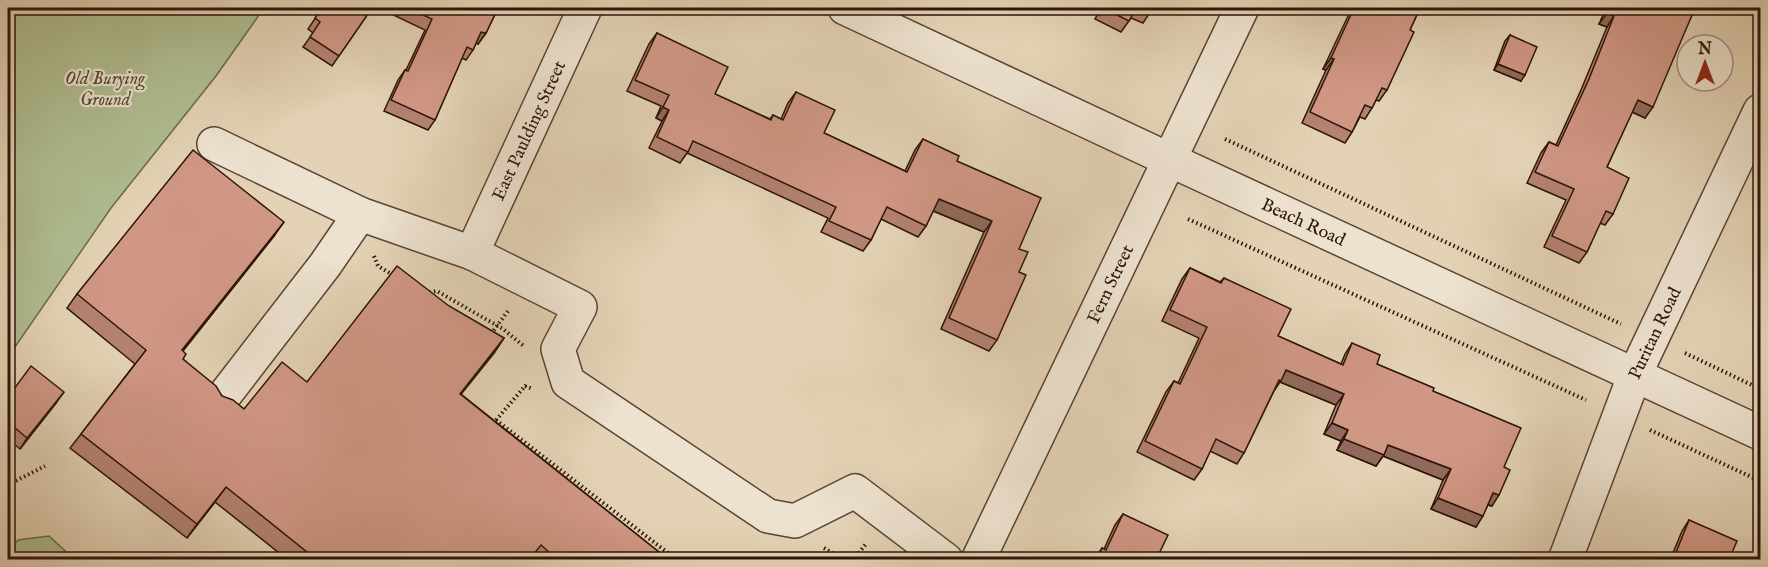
<svg xmlns="http://www.w3.org/2000/svg" width="1768" height="567" font-family="'IM FELL English',serif">
<rect width="100%" height="100%" fill="#e3d2b5"/>
<filter id="stains"><feTurbulence type="fractalNoise" baseFrequency=".00333" numOctaves="4"/><feColorMatrix values="0 0 0 0 .2 0 0 0 0 .09 0 0 0 0 .02 0 0 0 .5 -.17"/></filter>
<radialGradient id="worn" r=".72"><stop offset=".6" stop-color="#630" stop-opacity="0"/><stop offset="1" stop-color="#630" stop-opacity=".3"/></radialGradient>
<!-- green -->
<g fill="#afbd91" stroke="#6e694e" stroke-width="1.5">
<polygon points="8,8 264,8 216,76 111,208 8,357"/>
<polygon points="49,536 74,559 8,559 8,553 18,540"/>
</g>
<g fill="none" stroke-linecap="round" stroke-linejoin="round">
<defs>
<g id="minor">
<path id="s1" d="M 845,8 L 1170,160 L 1760,433"/>
<polyline points="214,144 360,214 472,253 580,307 558,349 568,382 768,516 795,521 855,491 946,560"/>
<path id="s2" d="M 472,253 L 585,8"/>
<polyline points="224,396 325,265 360,214"/>
<path id="s3" d="M 978,560 L 1242,8"/>
<path id="s4" d="M 1565,560 L 1635,374 L 1760,111"/>
</g>
</defs>
<!-- minor casing -->
<use href="#minor" stroke="#5a4435" stroke-width="36"/>
<!-- path -->
<g stroke="#2d150a" stroke-width="4" stroke-dasharray="1.5 3" stroke-linecap="butt">
<polyline points="1225,139 1621,324"/>
<polyline points="1188,219 1586,400"/>
<polyline points="374,256 378,266 393,275"/>
<polyline points="425,293 437,291 503,329 525,347"/>
<polyline points="491,334 508,311"/>
<polyline points="1685,353 1760,389"/>
<polyline points="525,386 533,389"/>
<polyline points="496,420 677,560"/>
<polyline points="496,420 526,385"/>
<polyline points="1650,430 1760,481"/>
<polyline points="8,485 45,466"/>
<polyline points="824,548 844,560"/>
<polyline points="853,560 866,544"/>
</g>
<!-- minor -->
<use href="#minor" stroke="#ede2cf" stroke-width="33"/>
</g>
<!-- wall -->
<g fill="#b38272" stroke="#2d150a" stroke-width="1.5">
<polygon points="322,8 372,8 332,66 303,47 313,33 308,29"/>
<polygon points="379,8 498,8 486,33 478,44 476,43 473,50 466,60 462,58 435,120 428,130 384,111 398,80 405,70 406,70 425,30"/>
<polygon points="1101,8 1153,8 1143,23 1131,18 1121,32 1095,19"/>
<polygon points="1353,8 1361,8 1364,9 1364,8 1420,8 1410,30 1387,90 1379,101 1376,100 1372,108 1365,119 1360,117 1352,132 1345,143 1302,123 1326,70 1323,69 1348,16"/>
<polygon points="1606,8 1695,8 1645,118 1632,112 1607,167 1613,214 1605,225 1600,223 1587,252 1579,263 1544,247 1566,200 1527,183 1541,153 1549,142 1556,145 1581,90 1607,27 1599,24"/>
<polygon points="657,33 715,94 770,119 773,115 781,119 788,103 796,92 824,133 905,171 915,150 923,139 957,161 1019,249 1019,272 997,340 989,351 941,329 984,232 933,211 926,226 918,237 881,219 871,240 863,251 821,232 828,218 687,153 680,163 649,148 662,121 656,118 661,106 627,91 649,44"/>
<polygon points="1510,35 1521,81 1494,70 1505,41"/>
<polygon points="274,236 183,351 183,359 222,396 244,409 307,382 449,306 504,338 494,353 461,394 669,560 288,560 215,502 187,538 70,448 81,434 135,364 67,308 77,294"/>
<polygon points="1190,268 1220,282 1224,278 1278,336 1341,364 1345,354 1352,343 1377,364 1433,391 1504,467 1492,506 1488,505 1476,527 1431,509 1443,480 1383,456 1376,466 1337,450 1341,441 1324,434 1336,405 1280,382 1274,391 1244,453 1237,464 1210,451 1202,469 1194,480 1137,452 1166,392 1174,381 1178,383 1199,338 1162,321 1182,279"/>
<polygon points="8,397 56,403 20,449 8,439"/>
<polygon points="1123,514 1156,560 1094,560 1102,548 1104,549 1115,525"/>
<polygon points="1689,520 1729,560 1670,560 1682,531"/>
</g>
<!-- shaded-wall -->
<g fill="#926a5d" stroke="#2d150a" stroke-width="1.5">
<polygon points="1607,13 1614,16 1607,27 1599,24"/>
<polygon points="481,32 486,33 478,44 474,42"/>
<polygon points="1331,58 1334,59 1326,70 1323,69"/>
<polygon points="1498,64 1525,75 1521,81 1494,70"/>
<polygon points="1638,100 1653,107 1645,118 1630,111"/>
<polygon points="663,107 669,110 662,121 656,118"/>
<polygon points="939,199 992,221 984,232 931,210"/>
<polygon points="284,222 274,236 172,364 182,350"/>
<polygon points="504,338 494,353 450,408 460,394"/>
<polygon points="1286,370 1344,394 1336,405 1280,382 1281,381 1279,380"/>
<polygon points="64,392 56,403 20,449 27,438"/>
<polygon points="1332,423 1348,430 1341,441 1324,434"/>
<polygon points="1344,439 1388,445 1451,469 1443,480 1383,456 1376,466 1337,450"/>
<polygon points="226,487 215,502 187,538 197,524"/>
<polygon points="1493,493 1499,495 1492,506 1486,504"/>
<polygon points="1438,498 1483,516 1476,527 1431,509"/>
</g>
<!-- building -->
<g fill="#d09785" stroke="#2d150a" stroke-width="1.5">
<polygon points="322,8 372,8 339,56 310,37 320,22 315,18"/>
<polygon points="408,8 498,8 486,33 481,32 473,50 467,47 435,120 391,100 405,70 408,71 432,19"/>
<polygon points="1103,8 1136,8 1129,21"/>
<polygon points="1140,8 1153,8 1151,12"/>
<polygon points="1354,8 1361,8 1366,10 1367,8 1420,8 1410,30 1414,32 1387,90 1382,88 1372,108 1365,105 1352,132 1310,112 1334,59 1331,58"/>
<polygon points="1609,8 1695,8 1653,107 1638,100 1607,167 1629,178 1613,214 1606,211 1587,252 1552,236 1574,189 1535,172 1549,142 1558,146 1589,79 1614,16 1607,13"/>
<polygon points="657,33 728,67 715,94 771,120 773,115 783,120 796,92 835,110 824,133 907,172 923,139 959,156 957,161 1041,198 1019,249 1028,252 1019,272 1026,275 997,340 949,318 992,221 939,199 926,226 887,207 871,240 829,221 836,207 693,141 688,152 657,137 669,110 663,107 669,95 635,80"/>
<polygon points="1510,35 1537,47 1525,75 1498,64"/>
<polygon points="193,150 284,222 182,350 186,354 183,359 216,386 222,396 233,400 244,409 282,362 307,382 397,266 449,306 504,338 460,394 669,560 558,560 541,545 529,560 317,560 226,487 197,524 81,434 146,350 77,294"/>
<polygon points="1190,268 1221,283 1224,278 1291,309 1278,336 1343,365 1352,343 1380,355 1377,364 1434,388 1433,391 1521,428 1504,467 1510,470 1499,495 1493,493 1483,516 1438,498 1451,469 1388,445 1384,455 1344,439 1348,430 1332,423 1344,394 1286,370 1281,381 1279,380 1244,453 1216,439 1202,469 1145,441 1174,381 1180,384 1207,327 1170,310"/>
<polygon points="31,366 64,392 27,438 8,422 8,397"/>
<polygon points="1123,514 1168,535 1156,560 1097,560 1102,548 1106,550"/>
<polygon points="1689,520 1737,541 1729,560 1673,560"/>
</g>
<g text-anchor="middle" stroke-width="4.5" stroke-linejoin="round" paint-order="stroke">
<!-- park labels -->
<g font-size="18" font-style="italic" fill="#544732" stroke="#ede2cf">
<text x="105" y="84">Old Burying<tspan x="105" dy="21">Ground</tspan></text>
</g>
<!-- street labels -->
<g font-size="18" fill="#2d150a" stroke="#ede2cf">
<text dy="6" stroke="none"><textPath href="#s2" startOffset="135">East Paulding Street</textPath></text>
<text dy="6" stroke="none"><textPath href="#s1" startOffset="506">Beach Road</textPath></text>
<text dy="6" stroke="none"><textPath href="#s3" startOffset="306">Fern Street</textPath></text>
<text dy="6" stroke="none"><textPath href="#s4" startOffset="244">Puritan Road</textPath></text>
</g>
</g>
<!-- margin -->
<rect width="1768" height="567" fill="none" stroke="#e3d2b5" stroke-width="30"/>
<rect x="9" y="9" width="1750" height="549" fill="none" stroke="#2d150a" stroke-width="3"/>
<rect x="15" y="15" width="1738" height="537" fill="none" stroke="#2d150a" stroke-width="1.5"/>
<!-- north arrow -->
<g transform="translate(1705 63)"><circle r="28" fill="#ede2cf" stroke="#a09080" stroke-width="1.5"/>
<path d="M0-4.5L10 22L0 15L-10 22Z" fill="#8f2418"/>
<text y="-9" font-size="16" font-weight="bold" text-anchor="middle" fill="#2d150a">N</text>
</g>
<rect width="100%" height="100%" filter="url(#stains)"/>
<rect width="100%" height="100%" fill="url(#worn)"/>
</svg>
